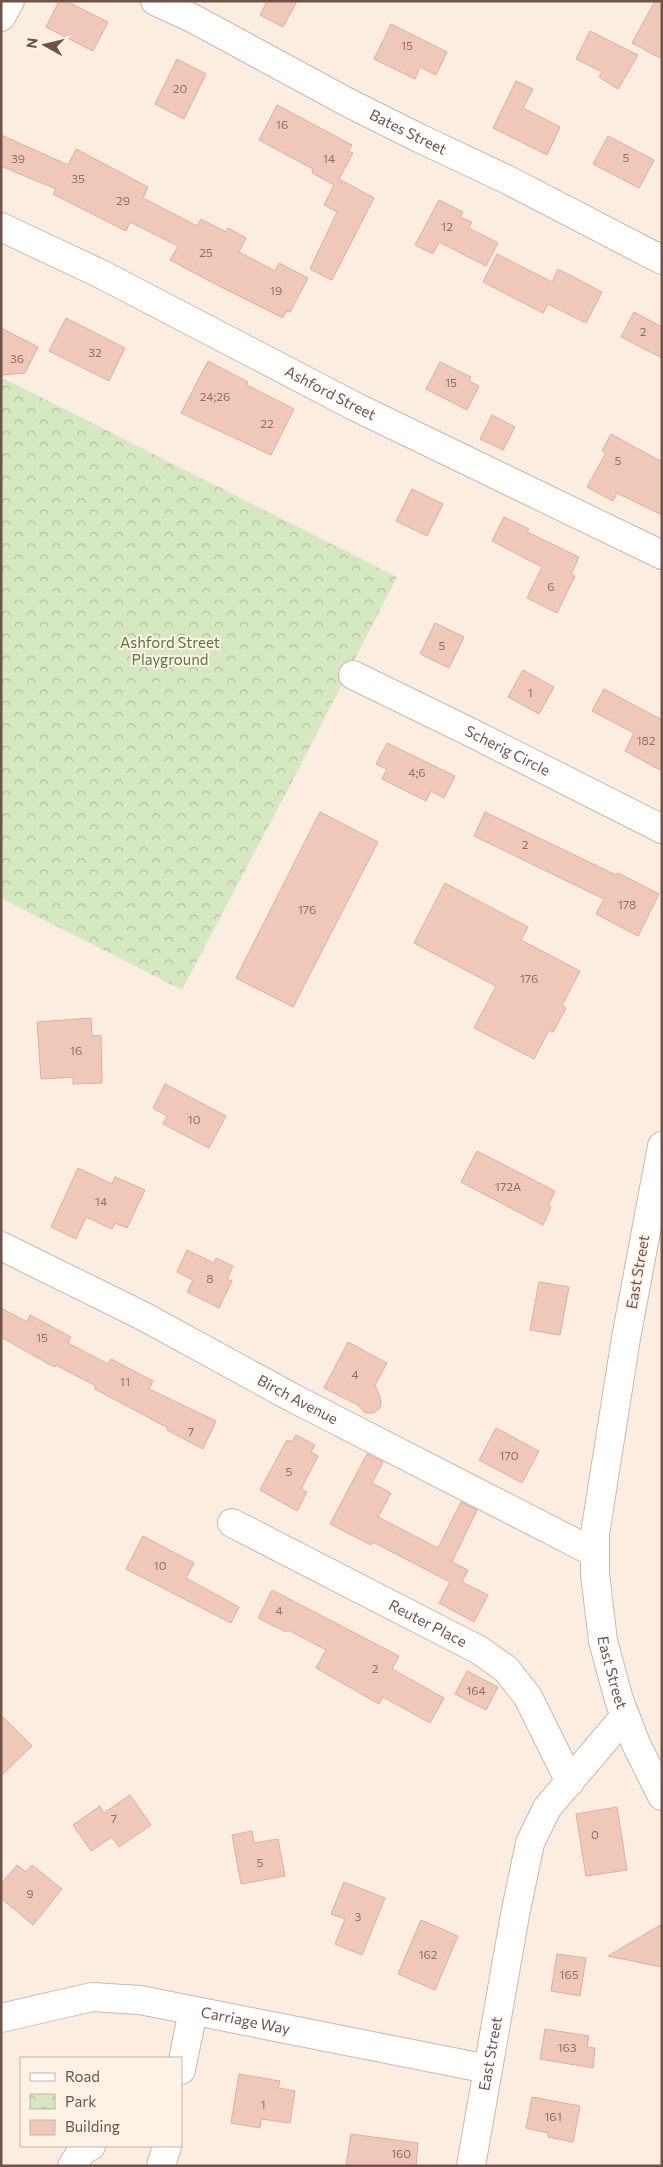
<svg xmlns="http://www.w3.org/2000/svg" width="663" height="2167" font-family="Commissioner,sans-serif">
<defs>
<pattern id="park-crowns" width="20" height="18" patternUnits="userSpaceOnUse" patternTransform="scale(1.25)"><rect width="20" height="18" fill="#d6e8c1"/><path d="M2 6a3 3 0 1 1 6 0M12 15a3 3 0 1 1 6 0" fill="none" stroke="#b2bf9f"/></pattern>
</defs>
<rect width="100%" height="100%" fill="#fbeee1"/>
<!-- park -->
<polygon fill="url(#park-crowns)" points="1,377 397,577 298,770 182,990 1,898"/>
<!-- building -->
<g fill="#f0c8ba" stroke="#e2ad9b">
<polygon points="59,1 66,1 108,22 93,51 46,27"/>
<polygon points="267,1 297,1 283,27 260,15"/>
<polygon points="655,1 662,1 662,59 632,43"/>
<polygon points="391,24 447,52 436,75 420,67 415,79 374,59"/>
<polygon points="590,31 638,55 618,89 599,77 602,72 576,59"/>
<polygon points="177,59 206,74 184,119 155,104"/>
<polygon points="516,81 533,89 523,108 560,127 547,155 493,128"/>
<polygon points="277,105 352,145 348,151 353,153 339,179 374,198 332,280 310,269 337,212 324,205 334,185 312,173 313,169 259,140"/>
<polygon points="1,135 68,165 76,149 148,187 143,198 197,226 201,219 226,232 228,228 246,238 239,252 275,271 279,263 308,278 290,312 286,311 283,318 221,287 170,260 178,246 130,222 126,231 53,194 56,189 1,166"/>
<polygon points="608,136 654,160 639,188 593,164"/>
<polygon points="439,200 463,212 460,217 472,222 469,228 498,243 486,266 439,242 433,254 415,245"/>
<polygon points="497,254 552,282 558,269 602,292 586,323 548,304 543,313 483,282"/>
<polygon points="634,312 662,327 662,358 621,337"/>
<polygon points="66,318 125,348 109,381 49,351"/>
<polygon points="1,328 38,347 25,373 1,375"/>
<polygon points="208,361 248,382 247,385 294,409 271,455 181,413"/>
<polygon points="440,362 471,377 469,381 479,386 467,410 426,389"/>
<polygon points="492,415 515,427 503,450 480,439"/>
<polygon points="611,434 662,462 662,515 617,493 613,501 587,487 606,453 602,451"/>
<polygon points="412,489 443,504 427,536 396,521"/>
<polygon points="504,517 529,529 527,532 579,557 571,574 575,576 557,613 527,598 542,567 492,541"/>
<polygon points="435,623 464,637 449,668 420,654"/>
<polygon points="523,670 554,687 539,714 508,697"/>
<polygon points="604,689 662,720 662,771 625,751 634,733 592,711"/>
<polygon points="387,743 455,776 444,798 431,791 426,801 382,779 387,769 376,764"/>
<polygon points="320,812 378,842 293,1007 236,978"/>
<polygon points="485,812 616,875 618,873 659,894 638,936 596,914 604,899 474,836"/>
<polygon points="445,883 528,927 521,940 580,971 562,1005 566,1008 553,1032 549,1030 534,1059 474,1028 496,986 414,943"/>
<polygon points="91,1018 92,1036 101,1035 102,1083 73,1084 73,1077 41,1079 37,1022"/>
<polygon points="165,1084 226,1116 209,1148 163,1124 167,1116 153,1108"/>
<polygon points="477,1151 555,1191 548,1206 551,1207 543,1225 461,1182"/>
<polygon points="78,1168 112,1184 115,1177 145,1190 127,1228 115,1223 112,1229 86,1217 76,1239 51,1227"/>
<polygon points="187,1250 214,1263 216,1258 233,1266 227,1279 232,1281 219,1308 187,1292 193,1280 177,1272"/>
<polygon points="539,1282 569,1287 560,1335 530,1330"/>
<polygon points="1,1308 27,1322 30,1315 71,1337 68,1343 108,1364 111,1359 153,1381 149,1389 216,1421 203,1449 167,1430 168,1428 95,1389 96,1386 56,1365 55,1367 45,1362 1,1337"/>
<polygon points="348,1342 387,1363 375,1385 381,1400 380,1408 374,1413 365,1413 358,1405 324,1388"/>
<polygon points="496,1428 539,1451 522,1483 479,1460"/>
<polygon points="296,1435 315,1445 311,1452 318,1456 301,1489 307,1492 297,1511 260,1490 287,1440 292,1442"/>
<polygon points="367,1454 383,1462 372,1483 391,1493 378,1517 438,1548 461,1502 477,1510 452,1562 468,1570 462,1582 488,1595 474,1622 439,1603 450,1582 373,1542 371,1545 330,1524"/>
<polygon points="143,1536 194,1563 186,1578 239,1607 231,1623 126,1569"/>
<polygon points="272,1590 399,1656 392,1669 444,1698 430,1723 383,1697 379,1704 316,1668 326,1650 288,1630 286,1632 258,1618"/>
<polygon points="467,1671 498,1687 486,1710 455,1694"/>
<polygon points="1,1715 32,1746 1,1776"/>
<polygon points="130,1795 151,1825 119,1847 112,1837 91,1851 73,1825 100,1806 104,1813"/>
<polygon points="617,1807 627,1870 586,1876 576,1814"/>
<polygon points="252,1831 254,1843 278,1839 285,1876 241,1884 232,1835"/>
<polygon points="17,1865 26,1872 32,1865 62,1889 33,1925 1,1898 1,1884"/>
<polygon points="344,1882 385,1898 362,1955 335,1944 345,1919 331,1914"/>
<polygon points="421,1920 458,1936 435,1990 398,1974"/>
<polygon points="662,1924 662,1967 608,1956"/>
<polygon points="557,1954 586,1958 580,1996 551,1991"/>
<polygon points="545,2029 589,2036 587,2047 595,2048 593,2068 540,2059"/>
<polygon points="239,2074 280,2081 278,2088 295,2091 290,2123 261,2119 260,2128 231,2123"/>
<polygon points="532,2097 580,2106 573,2142 548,2137 548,2133 526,2128"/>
<polygon points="351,2134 418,2143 416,2166 346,2166"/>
</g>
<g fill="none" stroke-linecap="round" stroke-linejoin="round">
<defs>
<g id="street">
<path id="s1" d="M 155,1 L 192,18 L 347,102 L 419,138 L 506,179 L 662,260"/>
<polyline points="1,17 10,1"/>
<path id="s2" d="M 1,227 L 101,274 L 356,407 L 662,555"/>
<path id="s3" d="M 353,675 L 474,734 L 662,829"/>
<path id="s4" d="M 1,1246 L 143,1316 L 293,1398 L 595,1553"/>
<path id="s5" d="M 232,1523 L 479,1650 L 506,1669 L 528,1697 L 570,1782"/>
<path id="s6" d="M 1,2018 L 92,1997 L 140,2000 L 488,2069"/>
<polyline points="181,2070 193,2011"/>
<polyline points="72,2166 82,2151 91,2146"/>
<polyline points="161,2166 167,2146"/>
</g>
<g id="secondary">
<path id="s7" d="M 662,1146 L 626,1338 L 595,1534 L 595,1574 L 603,1641 L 619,1700 L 636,1744 L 662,1796"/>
<path id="s8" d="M 471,2166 L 515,1915 L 530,1843 L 547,1808 L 625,1716"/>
</g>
</defs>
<!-- street casing -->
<use href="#street" stroke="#ceb6ab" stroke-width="30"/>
<!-- secondary casing -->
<use href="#secondary" stroke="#d1b5a9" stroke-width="30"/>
<!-- street -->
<use href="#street" stroke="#fff" stroke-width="28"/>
<!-- secondary -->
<use href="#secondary" stroke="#fff" stroke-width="28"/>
</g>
<g text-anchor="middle" stroke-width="4" stroke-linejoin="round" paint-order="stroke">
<!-- number labels -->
<g font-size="12" fill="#917065">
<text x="407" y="50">15</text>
<text x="180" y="93">20</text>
<text x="282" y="129">16</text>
<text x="626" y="162">5</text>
<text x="18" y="163">39</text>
<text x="329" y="163">14</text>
<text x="78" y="183">35</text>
<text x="123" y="205">29</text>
<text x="447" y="231">12</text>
<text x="206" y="257">25</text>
<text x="276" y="295">19</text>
<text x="643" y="336">2</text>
<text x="95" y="357">32</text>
<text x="17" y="363">36</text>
<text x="451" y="387">15</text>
<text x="215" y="401">24;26</text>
<text x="267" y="428">22</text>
<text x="618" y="465">5</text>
<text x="551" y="591">6</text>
<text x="442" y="650">5</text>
<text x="530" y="697">1</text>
<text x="646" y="745">182</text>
<text x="417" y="777">4;6</text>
<text x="525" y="849">2</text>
<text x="627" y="909">178</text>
<text x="307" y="914">176</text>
<text x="529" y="983">176</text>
<text x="76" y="1055">16</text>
<text x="194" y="1124">10</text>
<text x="508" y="1191">172A</text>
<text x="101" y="1206">14</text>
<text x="210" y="1283">8</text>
<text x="42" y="1342">15</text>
<text x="355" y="1379">4</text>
<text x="125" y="1386">11</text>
<text x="191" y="1436">7</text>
<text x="509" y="1460">170</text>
<text x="289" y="1476">5</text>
<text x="160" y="1570">10</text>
<text x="279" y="1615">4</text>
<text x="375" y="1673">2</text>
<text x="476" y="1695">164</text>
<text x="114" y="1823">7</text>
<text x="595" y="1839">0</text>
<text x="260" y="1867">5</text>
<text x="30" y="1898">9</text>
<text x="358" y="1921">3</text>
<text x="428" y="1959">162</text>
<text x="569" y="1979">165</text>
<text x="567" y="2052">163</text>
<text x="263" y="2109">1</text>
<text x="553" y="2121">161</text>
<text x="401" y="2158">160</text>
</g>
<!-- street labels -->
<g font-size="15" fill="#715249" stroke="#fef2e7">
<text dy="5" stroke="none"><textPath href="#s1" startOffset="285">Bates Street</textPath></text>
<text dy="5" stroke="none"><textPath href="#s2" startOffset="369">Ashford Street</textPath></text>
<text dy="5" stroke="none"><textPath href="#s3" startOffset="172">Scherig Circle</textPath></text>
<text transform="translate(638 1272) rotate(-80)" y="5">East Street</text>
<text dy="5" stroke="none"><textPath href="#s4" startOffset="334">Birch Avenue</textPath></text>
<text dy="5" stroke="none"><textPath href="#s5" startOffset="220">Reuter Place</textPath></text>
<text dy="5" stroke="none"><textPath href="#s7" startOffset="534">East Street</textPath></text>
<text dy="5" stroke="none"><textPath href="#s6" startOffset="249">Carriage Way</textPath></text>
<text dy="5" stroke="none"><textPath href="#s8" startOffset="114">East Street</textPath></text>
</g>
<!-- park labels -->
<g font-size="15" fill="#587742" stroke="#fef2e7">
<text x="170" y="648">Ashford Street<tspan x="170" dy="17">Playground</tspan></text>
</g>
</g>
<!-- border -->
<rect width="663" height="2167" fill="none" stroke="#715249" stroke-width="5"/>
<!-- legend -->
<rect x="20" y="2057" width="162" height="90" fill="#fef2e7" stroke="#c6b2a8"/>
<rect x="30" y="2073" width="25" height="8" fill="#ffffff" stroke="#c6b2a8"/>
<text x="65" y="2082" font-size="15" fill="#715249">Road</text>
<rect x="30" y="2094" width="25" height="15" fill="url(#park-crowns)" stroke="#c6b2a8"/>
<text x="65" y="2107" font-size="15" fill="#715249">Park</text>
<rect x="30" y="2120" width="25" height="15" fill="#f0c8ba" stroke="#c6b2a8"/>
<text x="65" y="2132" font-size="15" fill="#715249">Building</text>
<!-- north arrow -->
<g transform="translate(45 45) rotate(278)" stroke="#fef2e7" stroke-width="4" paint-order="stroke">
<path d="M0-4L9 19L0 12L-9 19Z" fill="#715249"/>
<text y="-8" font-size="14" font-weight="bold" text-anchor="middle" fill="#715249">N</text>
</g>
</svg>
